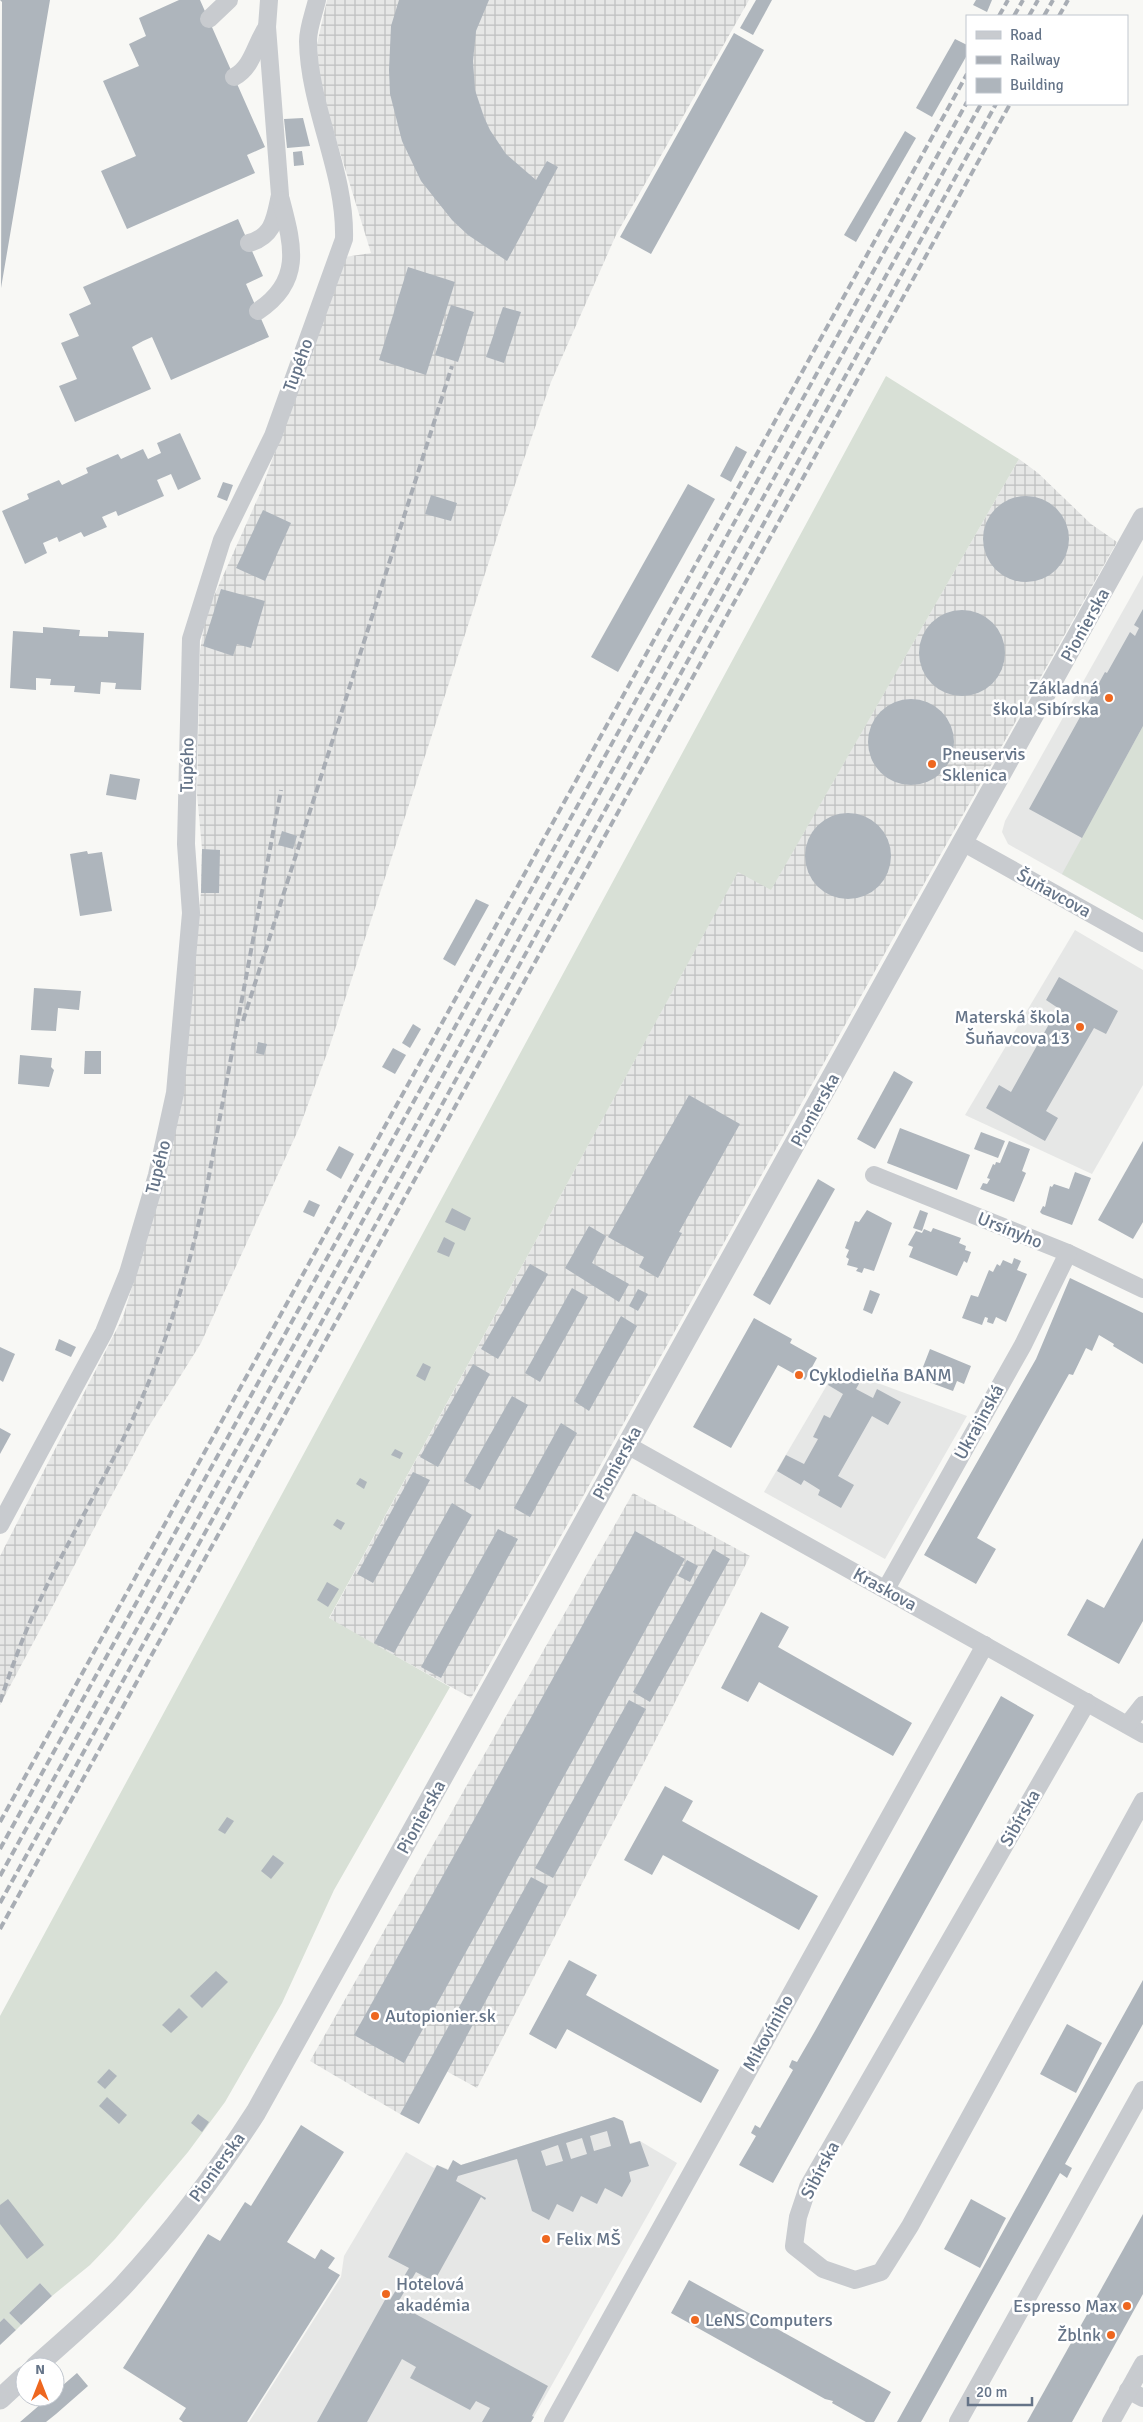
<svg xmlns="http://www.w3.org/2000/svg" width="1143" height="2422" font-family="Signika,sans-serif">
<defs>
<pattern id="industrial-grid" width="8" height="8" patternUnits="userSpaceOnUse" patternTransform="scale(1.25)"><rect width="8" height="8" fill="#e6e7e6"/><path d="M0 4h8M4 0v8" fill="none" stroke="#bec0c0"/></pattern>
</defs>
<rect width="100%" height="100%" fill="#f8f8f5"/>
<!-- built -->
<g fill="#e6e7e6">
<polygon points="1143,575 1143,920 1008,844 1002,832 1005,821"/>
<polygon points="1075,930 1143,970 1143,1085 1092,1174 965,1115"/>
<polygon points="837,1368 967,1416 885,1559 764,1492"/>
<polygon points="614,2117 623,2121 630,2143 640,2141 677,2163 531,2422 249,2422 341,2277 344,2256 406,2152 434,2168 437,2165 448,2169 453,2160 461,2165"/>
</g>
<!-- industrial -->
<g fill="url(#industrial-grid)">
<polygon points="327,0 749,0 616,235 551,382 503,519 329,1048 300,1126 201,1343 146,1431 0,1705 0,1556 123,1317 143,1250 195,946 201,892 202,849 197,794 200,651 206,614 261,491 345,257 371,253 320,87 317,44"/>
<polygon points="1019,459 1038,473 1091,524 1117,542 885,953 471,1698 329,1619 738,871 771,889"/>
<polygon points="633,1493 750,1556 477,2088 430,2062 400,2114 310,2061"/>
</g>
<!-- garden -->
<g fill="#d8e0d6">
<polygon points="886,376 1019,459 771,890 738,872 329,1618 450,1687 334,1890 282,2003 225,2102 188,2152 115,2239 90,2265 52,2296 40,2283 9,2313 21,2325 16,2330 4,2318 0,2322 0,2016"/>
<polygon points="1143,726 1143,920 1062,874"/>
</g>
<!-- building -->
<g fill="#aeb5bc" fill-rule="evenodd">
<polygon points="0,0 50,0 1,288 2,2"/>
<polygon points="179,0 200,0 265,147 247,155 255,173 127,229 101,171 136,156 103,81 139,66 129,44 146,36 139,18"/>
<polygon points="399,0 489,0 476,31 473,61 475,90 484,117 490,130 506,154 536,180 547,161 558,167 507,261 468,235 452,220 421,181 402,141 390,94 389,70 391,26"/>
<polygon points="756,0 772,0 753,35 740,28"/>
<polygon points="976,0 992,0 987,12 973,5"/>
<polygon points="734,33 764,50 651,254 620,237"/>
<polygon points="955,39 967,45 967,55 932,117 916,108"/>
<polygon points="303,118 310,146 287,148 284,119"/>
<polygon points="905,131 916,138 856,242 844,235"/>
<polygon points="302,151 304,165 294,166 293,152"/>
<polygon points="238,219 263,276 246,284 269,337 171,380 152,337 143,341 132,347 151,389 75,422 59,386 77,379 61,343 79,336 69,314 91,304 83,287"/>
<polygon points="408,267 455,282 426,375 379,360"/>
<polygon points="451,305 474,312 458,362 435,355"/>
<polygon points="503,307 521,312 504,363 486,357"/>
<polygon points="180,433 201,479 178,490 171,474 157,480 164,496 118,516 116,511 102,517 107,527 84,537 81,532 59,542 57,537 43,543 47,553 25,564 2,511 29,499 27,494 59,480 62,485 88,473 86,468 118,454 121,459 143,449 148,459 161,453 157,443"/>
<polygon points="736,446 747,452 731,482 720,476"/>
<polygon points="223,482 233,485 227,501 217,497"/>
<polygon points="688,484 715,499 618,672 591,657"/>
<polygon points="431,495 457,503 451,521 425,514"/>
<circle cx="1026" cy="539" r="43"/>
<polygon points="263,510 291,523 265,581 236,568"/>
<polygon points="221,589 265,601 251,648 237,644 233,656 203,646"/>
<polygon points="1143,609 1143,726 1082,838 1029,809 1105,672 1107,673 1130,632 1135,636 1139,628 1134,625"/>
<circle cx="962" cy="653" r="43"/>
<polygon points="43,627 80,630 79,636 108,637 108,631 144,633 141,690 115,689 116,683 101,682 100,694 74,692 75,686 50,685 51,679 36,678 36,690 10,688 13,631 43,633"/>
<circle cx="911" cy="742" r="43"/>
<polygon points="110,774 140,779 136,800 106,795"/>
<circle cx="848" cy="856" r="43"/>
<polygon points="282,831 297,836 293,849 278,845"/>
<polygon points="202,849 220,850 219,893 201,893"/>
<polygon points="87,851 88,854 102,852 112,911 80,916 70,854"/>
<polygon points="476,899 489,905 455,966 443,959"/>
<polygon points="1059,977 1118,1011 1106,1034 1094,1028 1046,1111 1058,1118 1045,1141 986,1108 999,1085 1011,1092 1058,1008 1046,1000"/>
<polygon points="34,988 81,991 79,1010 58,1008 56,1031 31,1030"/>
<polygon points="413,1024 421,1029 410,1048 402,1043"/>
<polygon points="258,1042 267,1044 264,1055 256,1053"/>
<polygon points="393,1048 406,1055 395,1074 382,1067"/>
<polygon points="85,1051 101,1051 101,1074 84,1074"/>
<polygon points="20,1055 52,1058 51,1067 54,1070 49,1087 18,1084"/>
<polygon points="894,1071 913,1082 875,1149 857,1139"/>
<polygon points="689,1095 740,1124 679,1232 682,1233 658,1278 639,1267 644,1257 608,1237"/>
<polygon points="900,1128 970,1155 957,1190 887,1163"/>
<polygon points="981,1132 1005,1141 998,1158 974,1149"/>
<polygon points="1009,1141 1030,1149 1022,1171 1026,1173 1014,1202 980,1189 983,1183 987,1184 990,1179 987,1178 993,1164 995,1165 996,1162 1000,1163"/>
<polygon points="1143,1141 1143,1222 1133,1239 1098,1220"/>
<polygon points="339,1146 354,1154 341,1179 326,1170"/>
<polygon points="1075,1172 1091,1178 1072,1225 1042,1214 1040,1212 1043,1206 1045,1207 1050,1186 1052,1187 1054,1184 1069,1189"/>
<polygon points="818,1179 835,1189 770,1305 753,1295"/>
<polygon points="309,1200 320,1205 314,1217 303,1212"/>
<polygon points="452,1208 471,1218 465,1231 445,1222"/>
<polygon points="867,1210 892,1223 874,1271 864,1268 862,1273 856,1271 858,1268 847,1265 849,1259 846,1257 849,1250 845,1248 855,1221 859,1222"/>
<polygon points="920,1210 928,1213 922,1231 913,1228"/>
<polygon points="589,1226 606,1236 592,1263 629,1284 619,1302 565,1268"/>
<polygon points="933,1228 961,1238 959,1243 966,1246 965,1250 971,1252 967,1263 964,1261 957,1276 909,1257 913,1247 908,1245 916,1231 922,1233 924,1229 931,1232"/>
<polygon points="444,1237 455,1243 449,1257 437,1252"/>
<polygon points="1014,1258 1021,1261 1017,1270 1027,1274 1006,1322 996,1317 993,1324 987,1322 988,1318 985,1317 982,1325 962,1318 971,1295 978,1297 989,1270 993,1272 997,1264 1000,1266 1003,1260 1012,1264"/>
<polygon points="530,1264 548,1274 498,1359 481,1349"/>
<polygon points="1070,1278 1143,1313 1143,1364 1113,1346 1114,1344 1099,1335 1092,1351 1086,1348 1073,1375 1069,1374 977,1538 996,1549 976,1584 924,1555 1036,1359"/>
<polygon points="572,1288 588,1297 540,1382 525,1373"/>
<polygon points="638,1289 648,1294 638,1311 629,1306"/>
<polygon points="870,1290 880,1294 872,1314 863,1310"/>
<polygon points="621,1316 637,1326 589,1411 574,1401"/>
<polygon points="754,1318 792,1339 790,1343 817,1358 805,1380 778,1365 731,1448 693,1427"/>
<polygon points="59,1339 76,1347 71,1357 55,1350"/>
<polygon points="0,1347 15,1354 3,1382 0,1380"/>
<polygon points="930,1349 971,1366 964,1384 957,1381 953,1391 926,1381 930,1370 923,1367"/>
<polygon points="423,1363 431,1367 425,1381 416,1376"/>
<polygon points="473,1364 490,1374 438,1467 420,1457"/>
<polygon points="837,1368 861,1380 856,1389 873,1398 877,1389 901,1402 888,1425 872,1416 838,1476 854,1485 841,1508 818,1495 820,1490 804,1480 801,1485 777,1471 786,1455 804,1464 818,1439 813,1437 824,1415 830,1418 843,1394 828,1385"/>
<polygon points="512,1396 528,1405 480,1490 464,1481"/>
<polygon points="561,1423 577,1433 530,1517 514,1508"/>
<polygon points="0,1428 11,1434 0,1454"/>
<polygon points="395,1449 403,1453 400,1459 391,1455"/>
<polygon points="413,1472 430,1480 373,1583 357,1574"/>
<polygon points="360,1478 367,1482 364,1489 356,1484"/>
<polygon points="452,1503 472,1515 394,1653 374,1643"/>
<polygon points="337,1519 345,1523 341,1530 333,1525"/>
<polygon points="498,1529 518,1539 441,1678 421,1667"/>
<polygon points="635,1531 685,1559 404,2063 354,2035"/>
<polygon points="1143,1538 1143,1621 1119,1664 1067,1635 1087,1599 1104,1608"/>
<polygon points="713,1549 730,1559 650,1702 633,1692"/>
<polygon points="687,1560 698,1566 690,1582 678,1576"/>
<polygon points="327,1582 339,1589 328,1607 317,1600"/>
<polygon points="761,1612 789,1627 778,1647 912,1723 893,1756 759,1682 748,1702 721,1688"/>
<polygon points="1001,1696 1034,1715 773,2183 739,2165 756,2136 751,2133 755,2125 760,2128 777,2098 793,2070 789,2067 792,2060 797,2062 815,2031"/>
<polygon points="629,1700 646,1709 553,1878 535,1868"/>
<polygon points="665,1786 693,1801 682,1821 818,1896 799,1930 663,1855 652,1875 624,1860"/>
<polygon points="227,1817 234,1821 225,1834 218,1830"/>
<polygon points="273,1855 284,1863 271,1879 261,1871"/>
<polygon points="531,1877 548,1886 419,2124 400,2114"/>
<polygon points="569,1960 597,1975 586,1995 719,2070 701,2103 567,2029 556,2049 529,2034"/>
<polygon points="216,1971 228,1982 202,2008 190,1996"/>
<polygon points="1143,1980 1143,2024 1065,2164 1072,2168 1067,2178 1060,2173 921,2422 897,2422"/>
<polygon points="179,2008 188,2017 171,2033 162,2025"/>
<polygon points="1067,2024 1102,2043 1076,2093 1040,2074"/>
<polygon points="109,2069 117,2076 105,2089 97,2082"/>
<polygon points="107,2097 127,2115 119,2124 99,2106"/>
<polygon points="198,2114 209,2122 202,2132 191,2123"/>
<path d="M 614,2117 L 623,2121 L 630,2144 L 640,2141 L 649,2166 L 629,2172 L 631,2181 L 622,2197 L 605,2188 L 597,2204 L 581,2196 L 573,2212 L 557,2204 L 549,2220 L 532,2211 L 517,2159 L 458,2176 L 456,2181 L 486,2198 L 485,2200 L 481,2197 L 435,2280 L 439,2282 L 438,2284 L 416,2272 L 397,2304 L 548,2386 L 532,2416 L 534,2417 L 531,2422 L 482,2422 L 490,2408 L 476,2401 L 470,2410 L 410,2378 L 416,2367 L 402,2359 L 367,2422 L 317,2422 L 386,2298 L 390,2300 L 409,2268 L 388,2257 L 437,2165 L 448,2170 L 453,2160 L 461,2165 ZM 607,2131 L 611,2146 L 594,2151 L 590,2136 ZM 582,2138 L 587,2154 L 571,2159 L 566,2143 ZM 558,2145 L 563,2161 L 546,2166 L 541,2151 Z"/>
<polygon points="301,2125 344,2152 287,2242 315,2259 321,2249 335,2258 328,2268 340,2275 247,2422 183,2422 179,2419 186,2408 123,2368 208,2234 220,2241 245,2202 251,2206"/>
<polygon points="8,2199 44,2245 27,2259 0,2224 0,2205"/>
<polygon points="971,2199 1006,2218 980,2268 944,2249"/>
<polygon points="1143,2214 1143,2294 1072,2422 1027,2422"/>
<polygon points="689,2280 891,2392 874,2422 866,2422 832,2403 833,2401 825,2399 671,2313"/>
<polygon points="40,2283 52,2296 21,2325 9,2313"/>
<polygon points="4,2318 16,2330 0,2345 0,2322"/>
<polygon points="77,2373 88,2386 56,2414 46,2422 20,2422 49,2397 55,2397 55,2392"/>
</g>
<g fill="none" stroke-linecap="round" stroke-linejoin="round">
<!-- minor -->
<g stroke="#c8cbcf" stroke-width="18">
<polyline points="209,19 229,0"/>
<path d="M 234,77 C 253,67 255,44 267,27"/>
<path d="M 249,243 C 274,236 275,218 280,195 L 267,27 L 269,0"/>
<path d="M 258,311 C 303,281 293,246 281,200"/>
<polyline points="964,843 1143,943"/>
<polyline points="874,1175 1068,1253 1143,1289"/>
<polyline points="627,1445 1143,1734"/>
<path d="M 0,1525 L 104,1332 L 128,1273 L 157,1175 L 175,1093 L 191,913 L 186,844 L 191,639 L 222,540 L 273,436 L 344,239 C 346,172 309,108 308,41 C 308,28 314,13 317,0"/>
<polyline points="886,1589 1023,1345 1068,1253"/>
<polyline points="1087,1702 808,2187 798,2217 794,2246 823,2269 855,2280 881,2272 910,2226 1143,1801"/>
<polyline points="1128,1724 1143,1705"/>
<polyline points="1128,2390 1143,2398"/>
<polyline points="553,2422 985,1645"/>
<polyline points="958,2422 1143,2090"/>
<polyline points="1111,2422 1143,2364"/>
</g>
<!-- tertiary -->
<g stroke="#c8cbcf" stroke-width="21">
<path d="M 35,2367 C 64,2341 95,2315 122,2287 C 172,2233 217,2173 256,2112 L 1143,518"/>
<polyline points="0,2399 25,2376"/>
</g>
<!-- rail -->
<g stroke="#a8adb4" stroke-width="4" stroke-dasharray="8 4" stroke-linecap="butt">
<polyline points="999,16 1008,0"/>
<polyline points="1014,16 1023,0"/>
<polyline points="1029,16 1038,0"/>
<polyline points="1044,16 1053,0"/>
<polyline points="1059,16 1068,0"/>
<polyline points="243,1021 452,366"/>
<path d="M 0,1702 C 12,1667 24,1633 40,1600 C 71,1534 110,1471 139,1405 C 171,1332 192,1258 208,1181 L 281,790"/>
<polyline points="0,1822 967,74"/>
<polyline points="0,1849 967,102"/>
<polyline points="0,1876 981,104"/>
<polyline points="0,1903 996,104"/>
<polyline points="0,1929 1010,104"/>
</g>
</g>
<!-- markers -->
<g fill="#ee671f" stroke="#fff" stroke-width="2">
<circle cx="1109" cy="698" r="5"/>
<circle cx="932" cy="764" r="5"/>
<circle cx="1080" cy="1027" r="5"/>
<circle cx="799" cy="1375" r="5"/>
<circle cx="375" cy="2016" r="5"/>
<circle cx="546" cy="2239" r="5"/>
<circle cx="386" cy="2294" r="5"/>
<circle cx="1127" cy="2306" r="5"/>
<circle cx="695" cy="2320" r="5"/>
<circle cx="1111" cy="2335" r="5"/>
</g>
<g text-anchor="middle" stroke-width="5" stroke-linejoin="round" paint-order="stroke">
<!-- street labels -->
<g font-size="18" fill="#657488" stroke="#fff">
<text transform="translate(298 365) rotate(-70)" y="6">Tupého</text>
<text transform="translate(1085 625) rotate(-61)" y="6">Pionierska</text>
<text transform="translate(187 765) rotate(-89)" y="6">Tupého</text>
<text transform="translate(1054 893) rotate(29)" y="6">Šuňavcova</text>
<text transform="translate(815 1110) rotate(-61)" y="6">Pionierska</text>
<text transform="translate(158 1167) rotate(-76)" y="6">Tupého</text>
<text transform="translate(1010 1230) rotate(22)" y="6">Ursínyho</text>
<text transform="translate(979 1422) rotate(-61)" y="6">Ukrajinská</text>
<text transform="translate(617 1463) rotate(-61)" y="6">Pionierska</text>
<text transform="translate(885 1589) rotate(29)" y="6">Kraskova</text>
<text transform="translate(421 1817) rotate(-61)" y="6">Pionierska</text>
<text transform="translate(1020 1818) rotate(-60)" y="6">Sibírska</text>
<text transform="translate(768 2033) rotate(-61)" y="6">Mikovíniho</text>
<text transform="translate(217 2167) rotate(-54)" y="6">Pionierska</text>
<text transform="translate(820 2170) rotate(-62)" y="6">Sibírska</text>
</g>
<!-- poi labels -->
<g font-size="18" fill="#657488" stroke="#fff" text-anchor="start">
<text x="1099" y="694" text-anchor="end">Základná<tspan x="1099" dy="21">škola Sibírska</tspan></text>
<text x="942" y="760">Pneuservis<tspan x="942" dy="21">Sklenica</tspan></text>
<text x="1070" y="1023" text-anchor="end">Materská škola<tspan x="1070" dy="21">Šuňavcova 13</tspan></text>
<text x="809" y="1381">Cyklodielňa BANM</text>
<text x="385" y="2022">Autopionier.sk</text>
<text x="556" y="2245">Felix MŠ</text>
<text x="396" y="2290">Hotelová<tspan x="396" dy="21">akadémia</tspan></text>
<text x="1117" y="2312" text-anchor="end">Espresso Max</text>
<text x="705" y="2326">LeNS Computers</text>
<text x="1101" y="2341" text-anchor="end">Žblnk</text>
</g>
</g>
<!-- legend -->
<rect x="966" y="15" width="162" height="90" fill="#ffffff" stroke="#c1c7cf"/>
<rect x="976" y="31" width="25" height="8" fill="#c8cbcf" stroke="#c1c7cf"/>
<text x="1010" y="40" font-size="15" fill="#657488">Road</text>
<rect x="976" y="56" width="25" height="8" fill="#a8adb4" stroke="#c1c7cf"/>
<text x="1010" y="65" font-size="15" fill="#657488">Railway</text>
<rect x="976" y="78" width="25" height="15" fill="#aeb5bc" stroke="#c1c7cf"/>
<text x="1010" y="90" font-size="15" fill="#657488">Building</text>
<!-- north arrow -->
<g transform="translate(40 2382)"><circle r="24" fill="#ffffff" stroke="#c1c7cf"/>
<path d="M0-4L9 19L0 12L-9 19Z" fill="#ee671f"/>
<text y="-8" font-size="14" font-weight="bold" text-anchor="middle" fill="#657488">N</text>
</g>
<!-- scale -->
<path d="M968 2397v8h64v-8" fill="none" stroke="#657488" stroke-width="2.5"/>
<text x="976" y="2397" font-size="15" fill="#657488" stroke="#ffffff" stroke-width="4" paint-order="stroke">20 m</text>
</svg>
